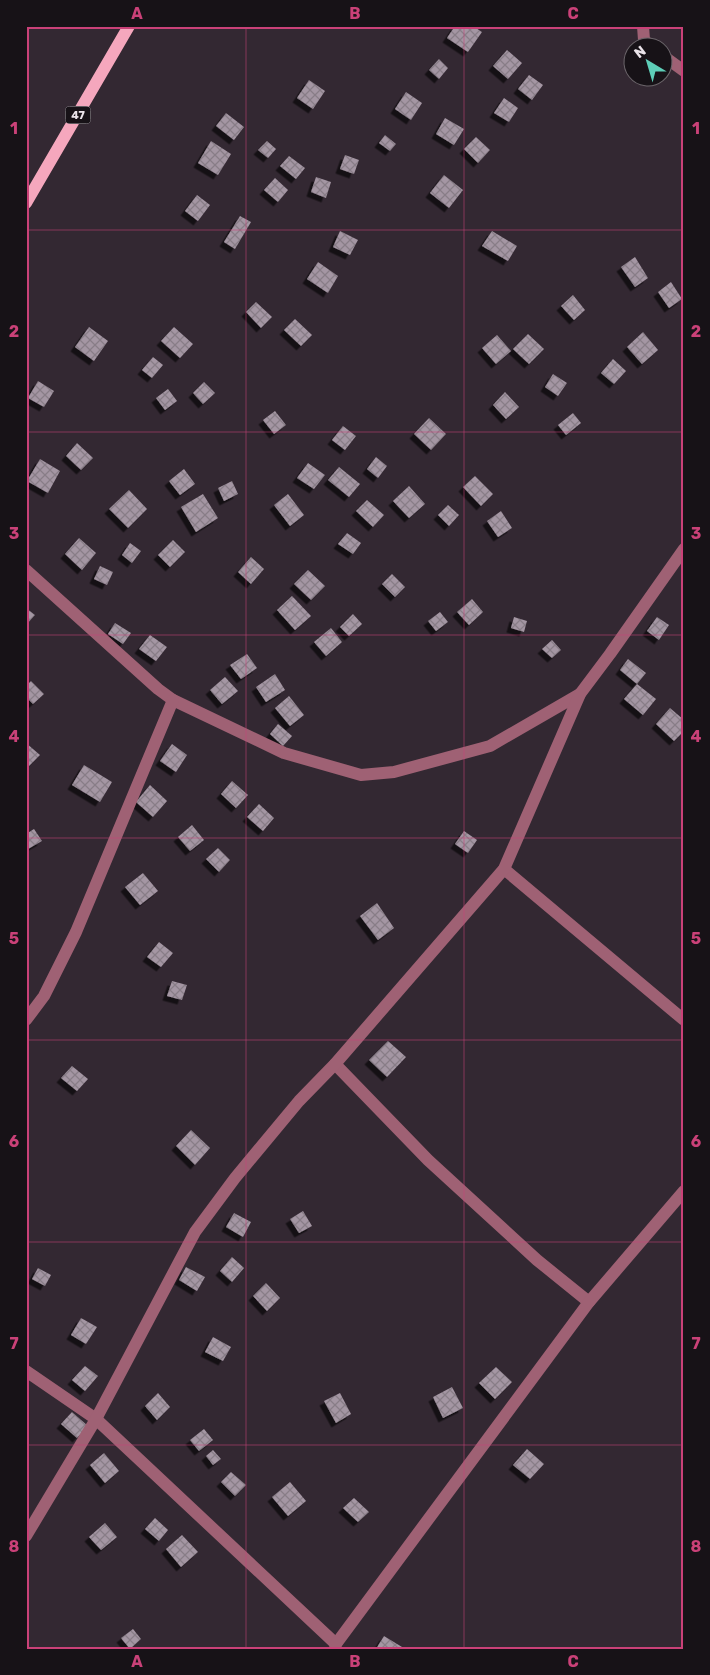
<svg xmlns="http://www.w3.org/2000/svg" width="710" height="1675" font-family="Rubik,sans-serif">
<defs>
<pattern id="building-cross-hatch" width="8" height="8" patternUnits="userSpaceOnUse" patternTransform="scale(1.25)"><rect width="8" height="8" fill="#a496a3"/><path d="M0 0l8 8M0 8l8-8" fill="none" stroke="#887d87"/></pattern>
<filter id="shadow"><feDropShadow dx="-4.5" dy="4.5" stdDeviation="0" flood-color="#0009"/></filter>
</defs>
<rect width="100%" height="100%" fill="#332832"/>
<!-- building -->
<g fill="url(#building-cross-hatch)" filter="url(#shadow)">
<polygon points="455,26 473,26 482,32 468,52 447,38"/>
<polygon points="507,50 522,63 508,79 493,66"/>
<polygon points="439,59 448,68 439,79 429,70"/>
<polygon points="529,75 543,85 532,100 518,89"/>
<polygon points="309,80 325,91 313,109 297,98"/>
<polygon points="406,92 422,103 411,120 395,109"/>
<polygon points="504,98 518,108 509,122 494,113"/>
<polygon points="226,113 244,127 234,140 216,126"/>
<polygon points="445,118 464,129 454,145 436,134"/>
<polygon points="385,135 396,144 390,151 379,143"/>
<polygon points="476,137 490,150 478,163 464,149"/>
<polygon points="211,141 231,154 218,175 198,163"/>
<polygon points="267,141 276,149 268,158 258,150"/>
<polygon points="345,155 359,160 354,174 340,169"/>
<polygon points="289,156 305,168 296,179 280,166"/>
<polygon points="444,175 463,190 449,208 430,193"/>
<polygon points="316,177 331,182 326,198 311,192"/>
<polygon points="275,178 288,190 278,202 264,190"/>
<polygon points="197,195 210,205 198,221 185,211"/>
<polygon points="240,216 251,222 235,249 224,242"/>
<polygon points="340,231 358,240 350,255 333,247"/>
<polygon points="492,231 517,246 508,261 482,246"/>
<polygon points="635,257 648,278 635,287 621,267"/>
<polygon points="318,262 338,276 328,293 307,279"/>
<polygon points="671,282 682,299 669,308 658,292"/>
<polygon points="573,295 585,310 574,320 561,306"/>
<polygon points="256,302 272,317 261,328 246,312"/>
<polygon points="295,319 312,335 301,346 284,330"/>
<polygon points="89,327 108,341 94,361 75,347"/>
<polygon points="174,327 193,344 180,358 161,341"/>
<polygon points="643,332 658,350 642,364 627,347"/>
<polygon points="528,334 544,349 529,364 513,349"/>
<polygon points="497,335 511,351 496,364 482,348"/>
<polygon points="153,357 163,365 152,378 142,370"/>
<polygon points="613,359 626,371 614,384 601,373"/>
<polygon points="553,374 567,383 558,396 545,387"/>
<polygon points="38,381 54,391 44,407 28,398"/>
<polygon points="204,382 215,393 203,404 193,393"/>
<polygon points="168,389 177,401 165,410 156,398"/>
<polygon points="505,392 519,407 506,419 493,405"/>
<polygon points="275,411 286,425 274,434 263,420"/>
<polygon points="573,413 581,423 566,435 558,425"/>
<polygon points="429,418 446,434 431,450 414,434"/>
<polygon points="343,426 356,436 345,450 332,440"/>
<polygon points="77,443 93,458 81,470 66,456"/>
<polygon points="376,457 387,466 378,478 367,469"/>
<polygon points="40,459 60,471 48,493 27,481"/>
<polygon points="308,463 325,475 314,489 297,478"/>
<polygon points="339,467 360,484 349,497 328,480"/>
<polygon points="184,469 195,484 180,495 169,481"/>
<polygon points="475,476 493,494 481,506 463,487"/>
<polygon points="232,481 238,494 224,501 218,488"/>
<polygon points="409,486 425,504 409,518 393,501"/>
<polygon points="129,490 147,509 128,528 109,509"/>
<polygon points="203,494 218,518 196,532 181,507"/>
<polygon points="288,494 304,515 290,526 274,505"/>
<polygon points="367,500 384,515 373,527 356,511"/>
<polygon points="448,505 459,515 449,526 438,515"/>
<polygon points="501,511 512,528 498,537 487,521"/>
<polygon points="347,533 361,543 353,554 338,544"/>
<polygon points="79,538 96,553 82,570 65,554"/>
<polygon points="173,540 185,552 170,567 158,555"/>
<polygon points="130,543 141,551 132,563 122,555"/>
<polygon points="251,557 264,569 251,584 238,572"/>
<polygon points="100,566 113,572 107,585 94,579"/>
<polygon points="308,570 325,586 311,600 294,584"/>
<polygon points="392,574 405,587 395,597 382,584"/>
<polygon points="292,596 311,616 295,630 277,610"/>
<polygon points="472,599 483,612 469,625 457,612"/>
<polygon points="26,608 35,615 26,625"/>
<polygon points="440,612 448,622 436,631 428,621"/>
<polygon points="353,614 362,624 349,636 340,627"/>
<polygon points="514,617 527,621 524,632 511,628"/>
<polygon points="657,617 669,625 659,640 647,631"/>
<polygon points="115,623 131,633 123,644 108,634"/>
<polygon points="331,628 342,642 326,656 314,642"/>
<polygon points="150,635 167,647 156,661 139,649"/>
<polygon points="552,640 561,650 552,658 542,649"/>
<polygon points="247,654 257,668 241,679 230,665"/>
<polygon points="628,659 646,673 637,684 620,670"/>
<polygon points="275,674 285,690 266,702 256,687"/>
<polygon points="225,677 238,691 222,704 210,690"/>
<polygon points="31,681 44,694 33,704 26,697 26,686"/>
<polygon points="637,684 656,699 643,715 624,699"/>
<polygon points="289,696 304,715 290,726 275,708"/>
<polygon points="670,708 684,720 684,731 674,741 656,724"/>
<polygon points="278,724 292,736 283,746 270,734"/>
<polygon points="26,743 40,755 29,766 26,764"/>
<polygon points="172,744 187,755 176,772 160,761"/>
<polygon points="84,765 112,782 100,802 72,785"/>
<polygon points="232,781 248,795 236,808 221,794"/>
<polygon points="150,785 167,801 153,817 136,802"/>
<polygon points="259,804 274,818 263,831 247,817"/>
<polygon points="192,825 204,840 190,851 178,837"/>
<polygon points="34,829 42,841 28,849 26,834"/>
<polygon points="464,831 477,840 468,853 455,844"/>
<polygon points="218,848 230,860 219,872 206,859"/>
<polygon points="143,873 158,891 140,905 125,887"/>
<polygon points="377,903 394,928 378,940 360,916"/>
<polygon points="159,942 173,953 161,967 147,957"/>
<polygon points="172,981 187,985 182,1000 167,996"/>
<polygon points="388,1041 406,1057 387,1077 369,1060"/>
<polygon points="72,1066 88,1079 77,1091 61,1078"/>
<polygon points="191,1130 210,1148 195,1165 176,1146"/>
<polygon points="303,1211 312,1226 299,1233 290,1219"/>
<polygon points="234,1213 251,1222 243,1237 226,1227"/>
<polygon points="232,1257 244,1268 232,1282 220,1271"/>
<polygon points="186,1267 205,1277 197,1291 179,1280"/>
<polygon points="38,1268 51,1275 45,1286 32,1279"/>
<polygon points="266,1283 280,1298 267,1311 253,1296"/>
<polygon points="81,1318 97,1327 86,1344 71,1335"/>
<polygon points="213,1337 231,1347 223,1361 205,1352"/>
<polygon points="85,1366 98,1376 85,1391 72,1380"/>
<polygon points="496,1367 512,1382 495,1399 479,1383"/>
<polygon points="452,1387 463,1408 443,1418 433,1397"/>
<polygon points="158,1393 170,1407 157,1420 145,1406"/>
<polygon points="340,1393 351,1414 336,1423 324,1401"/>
<polygon points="72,1412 88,1426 77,1438 61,1424"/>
<polygon points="204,1429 213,1440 199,1451 190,1440"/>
<polygon points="527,1449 544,1464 530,1479 513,1465"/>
<polygon points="213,1450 221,1459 213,1465 206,1456"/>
<polygon points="104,1453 119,1471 105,1483 90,1465"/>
<polygon points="231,1472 246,1485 235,1496 221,1482"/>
<polygon points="290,1482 306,1501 288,1516 272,1497"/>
<polygon points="354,1498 369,1512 358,1522 343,1508"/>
<polygon points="155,1518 168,1530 159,1541 145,1529"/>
<polygon points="105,1523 117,1537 101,1550 89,1537"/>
<polygon points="182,1535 198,1552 181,1567 166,1549"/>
<polygon points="133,1629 141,1639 130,1649 121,1638"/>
<polygon points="384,1636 402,1647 401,1649 376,1649"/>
</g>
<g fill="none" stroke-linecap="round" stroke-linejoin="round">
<!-- minor -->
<g stroke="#9f6174" stroke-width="12">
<polyline points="643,26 644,40 653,48"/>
<polyline points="662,55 684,71"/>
<polyline points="26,570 158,689 173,700 284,753 361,775 394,772 490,746 580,694"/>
<polyline points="504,869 684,1020"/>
<polyline points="26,1020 44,996 76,932 173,700"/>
<polyline points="335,1064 428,1160 537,1260 589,1302"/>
<polyline points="26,1371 96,1419 336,1644"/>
<polyline points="26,1536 96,1419 195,1232 235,1178 299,1101 335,1064 504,869 580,694 610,654 684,549"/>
<polyline points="335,1649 336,1644 589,1302 684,1191"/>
</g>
<!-- major -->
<polyline stroke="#f5a7bd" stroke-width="12" points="26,203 129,26"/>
</g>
<!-- grid -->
<path fill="none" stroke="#ca4178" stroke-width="1" stroke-opacity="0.55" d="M 246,26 L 246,1649M 464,26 L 464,1649M 26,230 L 684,230M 26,432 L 684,432M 26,635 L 684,635M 26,838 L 684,838M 26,1040 L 684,1040M 26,1242 L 684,1242M 26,1445 L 684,1445"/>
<g text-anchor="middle" stroke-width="5" stroke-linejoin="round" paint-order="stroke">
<!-- shield labels -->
<rect fill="#171217" stroke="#aba5ab" stroke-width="1" x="65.5" y="106.5" width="25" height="17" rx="4"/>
<g font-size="11" font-weight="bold" fill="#ebe4ea">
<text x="78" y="119">47</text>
</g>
</g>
<!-- border -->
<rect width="710" height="1675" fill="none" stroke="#171217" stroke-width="55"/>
<!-- north arrow -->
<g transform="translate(648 62) rotate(322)"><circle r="24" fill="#171217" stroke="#6c666b"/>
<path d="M0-4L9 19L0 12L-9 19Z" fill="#5eceb8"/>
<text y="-8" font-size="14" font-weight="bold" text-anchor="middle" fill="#ebe4ea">N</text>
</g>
<rect x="28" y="28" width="654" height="1620" fill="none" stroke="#ca4178" stroke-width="2"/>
<g font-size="16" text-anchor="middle" font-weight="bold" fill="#ca4178">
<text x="137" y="19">A</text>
<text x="355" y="19">B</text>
<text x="573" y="19">C</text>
<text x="14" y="134">1</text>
<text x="696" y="134">1</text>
<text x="14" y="337">2</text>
<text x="696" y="337">2</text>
<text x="14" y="539">3</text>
<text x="696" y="539">3</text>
<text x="14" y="742">4</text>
<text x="696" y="742">4</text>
<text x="14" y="944">5</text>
<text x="696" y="944">5</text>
<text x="14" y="1147">6</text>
<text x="696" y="1147">6</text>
<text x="14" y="1349">7</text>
<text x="696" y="1349">7</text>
<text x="14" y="1552">8</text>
<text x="696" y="1552">8</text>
<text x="137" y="1667">A</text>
<text x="355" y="1667">B</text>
<text x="573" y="1667">C</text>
</g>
</svg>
